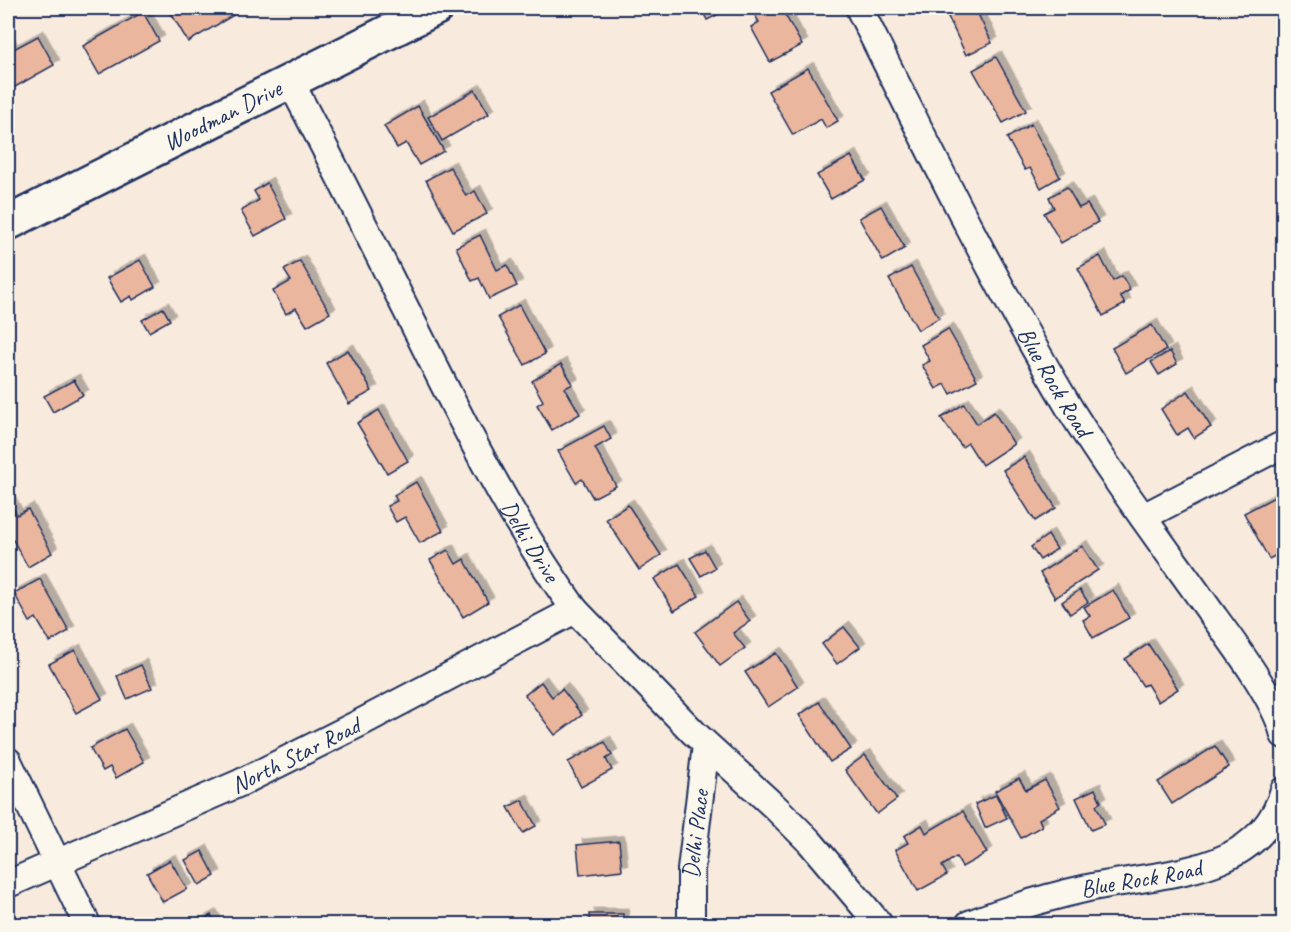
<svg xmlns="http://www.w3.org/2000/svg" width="1291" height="932" font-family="Caveat,sans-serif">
<defs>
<filter id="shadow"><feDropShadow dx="5.5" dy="-5.5" stdDeviation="0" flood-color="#0004"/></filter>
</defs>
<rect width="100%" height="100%" fill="#f8eadc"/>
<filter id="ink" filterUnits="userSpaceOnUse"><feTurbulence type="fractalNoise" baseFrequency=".0167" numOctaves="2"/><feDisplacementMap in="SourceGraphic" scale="12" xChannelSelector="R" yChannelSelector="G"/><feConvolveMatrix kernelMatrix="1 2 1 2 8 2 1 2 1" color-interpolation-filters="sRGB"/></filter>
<g filter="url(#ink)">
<!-- building -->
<g fill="#ebb69e" stroke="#1b2f5e" stroke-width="1.5" filter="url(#shadow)">
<polygon points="168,8 234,8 237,13 188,42"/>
<polygon points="701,8 731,8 707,20"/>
<polygon points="761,8 775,8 778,13 783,11 802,45 770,62 751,27 759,22 753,12"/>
<polygon points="944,8 975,8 992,43 966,55"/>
<polygon points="143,12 159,41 99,74 83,46"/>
<polygon points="38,36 54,65 8,91 8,42 12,50"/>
<polygon points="996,57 1026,111 1003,123 973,70"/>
<polygon points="808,68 838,121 826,128 821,119 793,135 768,91"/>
<polygon points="475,90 489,114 442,141 428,117"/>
<polygon points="418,106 444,151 419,165 406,143 397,148 384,126"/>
<polygon points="1031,124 1060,177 1041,188 1030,168 1025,170 1007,138"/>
<polygon points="851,156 865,180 831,199 817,175"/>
<polygon points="450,167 466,196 475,191 487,214 453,231 426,180"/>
<polygon points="267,183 286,219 255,236 241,211 259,200 254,191"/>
<polygon points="1067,187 1079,208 1087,204 1098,222 1061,243 1044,213 1054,208 1049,197"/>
<polygon points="881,206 905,248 883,261 859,218"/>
<polygon points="480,235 497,270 507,265 517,286 489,299 479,278 472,281 456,247"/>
<polygon points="1100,256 1113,281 1122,276 1130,290 1120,296 1125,304 1103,316 1078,268"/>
<polygon points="140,260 155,287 133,300 131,296 121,302 107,278"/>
<polygon points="300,261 330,313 307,326 296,308 286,314 273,291 291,281 284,270"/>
<polygon points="911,267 939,318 918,330 889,279"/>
<polygon points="519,305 545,354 525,365 498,317"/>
<polygon points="163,308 170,320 149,332 142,320"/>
<polygon points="1152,325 1166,350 1126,373 1112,348"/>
<polygon points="948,329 977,380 951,394 945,384 936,389 922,365 930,361 921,345"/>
<polygon points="348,350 372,391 349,404 326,363"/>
<polygon points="1170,351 1177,364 1159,375 1151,362"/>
<polygon points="561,364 573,384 565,388 580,414 552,430 537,405 543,401 532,381"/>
<polygon points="74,380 83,395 53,412 44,396"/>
<polygon points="1188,391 1211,427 1194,438 1188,428 1177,435 1161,409"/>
<polygon points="964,404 977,424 994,412 1014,444 982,465 968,443 962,447 941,418"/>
<polygon points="379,410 408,461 387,473 357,423"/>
<polygon points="604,426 611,439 595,448 616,486 593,498 582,479 576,483 558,451"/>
<polygon points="1024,457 1056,508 1035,521 1003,470"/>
<polygon points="416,482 443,531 420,543 405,517 396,522 387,506 397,501 394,495"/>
<polygon points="1284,492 1284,551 1269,559 1244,513"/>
<polygon points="8,499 17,515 28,509 52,553 28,567 13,540 8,543"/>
<polygon points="628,505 661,555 639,570 606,519"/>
<polygon points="1048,535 1057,549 1040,560 1031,547"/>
<polygon points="1082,546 1098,570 1055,598 1040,573"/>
<polygon points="448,550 456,564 464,559 488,602 463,617 430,560"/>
<polygon points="705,550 715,568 701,576 690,558"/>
<polygon points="679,564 699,596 674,611 654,579"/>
<polygon points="40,579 69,631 50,642 36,618 30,622 14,593"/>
<polygon points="1080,590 1088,602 1070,614 1062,602"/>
<polygon points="1113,590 1129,618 1093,638 1083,620 1090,616 1084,607"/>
<polygon points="736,602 750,621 733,633 745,648 720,666 695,632"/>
<polygon points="844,627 860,647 837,664 822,644"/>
<polygon points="1148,644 1178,689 1158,702 1147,684 1143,686 1125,659"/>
<polygon points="75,650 102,699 76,713 49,664"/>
<polygon points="776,653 798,687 768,707 745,672"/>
<polygon points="141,665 152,688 127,699 117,676"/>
<polygon points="541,682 552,697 562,689 582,715 555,735 525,695"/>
<polygon points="819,702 851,749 830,762 799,715"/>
<polygon points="125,729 144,762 116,778 110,767 103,771 90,748"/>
<polygon points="605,742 612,755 606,759 612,770 581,787 568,762"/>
<polygon points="1215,746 1229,767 1172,804 1158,782"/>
<polygon points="865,755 897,799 877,814 845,770"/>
<polygon points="1019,778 1026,790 1045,780 1060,807 1039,819 1042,826 1021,838 995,791"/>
<polygon points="1095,789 1101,802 1096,805 1105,824 1091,830 1076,798"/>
<polygon points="996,795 1007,818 985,828 975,804"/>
<polygon points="522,800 536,826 523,833 508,807"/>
<polygon points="963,811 987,853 962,867 956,857 942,866 947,875 918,891 895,850 908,843 904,836 922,825 926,833"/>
<polygon points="619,841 622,870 580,875 577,845"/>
<polygon points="202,851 215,876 199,885 185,860"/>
<polygon points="170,860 187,889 163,902 147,873"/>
<polygon points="589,914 623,914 623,924 590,924"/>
<polygon points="211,915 216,924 195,924"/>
</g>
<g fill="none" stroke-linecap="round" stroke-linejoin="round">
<defs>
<g id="minor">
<path id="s1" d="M 859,8 C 926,143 992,279 1070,409 C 1114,480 1164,546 1212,614 C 1234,644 1276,700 1284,735"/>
<path id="s2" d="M 290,81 C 335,166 377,252 420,337 C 467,432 514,525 575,610 L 694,733 L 776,808 L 810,842 L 879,924"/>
<polyline points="1143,517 1284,444"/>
<polyline points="8,761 87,924"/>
<path id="s3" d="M 8,884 L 240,783 L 360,723 L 575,610"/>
<path id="s4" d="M 691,924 L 691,870 L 706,745"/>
<path id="s5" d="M 969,924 C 1007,909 1048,897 1088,888 C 1159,872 1260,878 1284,790"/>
</g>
<g id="major">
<path id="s6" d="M 8,223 L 436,8"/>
</g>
</defs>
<!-- minor casing -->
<use href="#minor" stroke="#1b2f5e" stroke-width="30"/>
<!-- major casing -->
<use href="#major" stroke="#1b2f5e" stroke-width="38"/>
<!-- minor -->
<use href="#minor" stroke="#fbf7ec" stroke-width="26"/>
<!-- major -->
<use href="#major" stroke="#fbf7ec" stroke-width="33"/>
</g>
</g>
<g text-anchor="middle" stroke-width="6" stroke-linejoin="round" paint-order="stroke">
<!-- street labels -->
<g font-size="24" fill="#1b2f5e" stroke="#fbf7ec">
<text dy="8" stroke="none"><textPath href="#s6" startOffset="240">Woodman Drive</textPath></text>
<text dy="8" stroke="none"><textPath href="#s1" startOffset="422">Blue Rock Road</textPath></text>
<text dy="8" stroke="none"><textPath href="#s2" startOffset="519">Delhi Drive</textPath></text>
<text dy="8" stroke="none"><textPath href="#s3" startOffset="315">North Star Road</textPath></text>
<text dy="8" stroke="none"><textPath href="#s4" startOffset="90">Delhi Place</textPath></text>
<text dy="8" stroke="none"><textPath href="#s5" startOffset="178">Blue Rock Road</textPath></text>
</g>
</g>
<!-- margin -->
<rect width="1291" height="932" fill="none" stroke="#fbf7ec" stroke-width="30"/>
<rect x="15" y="15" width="1261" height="902" fill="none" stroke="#1b2f5e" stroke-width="2" filter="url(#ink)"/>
</svg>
